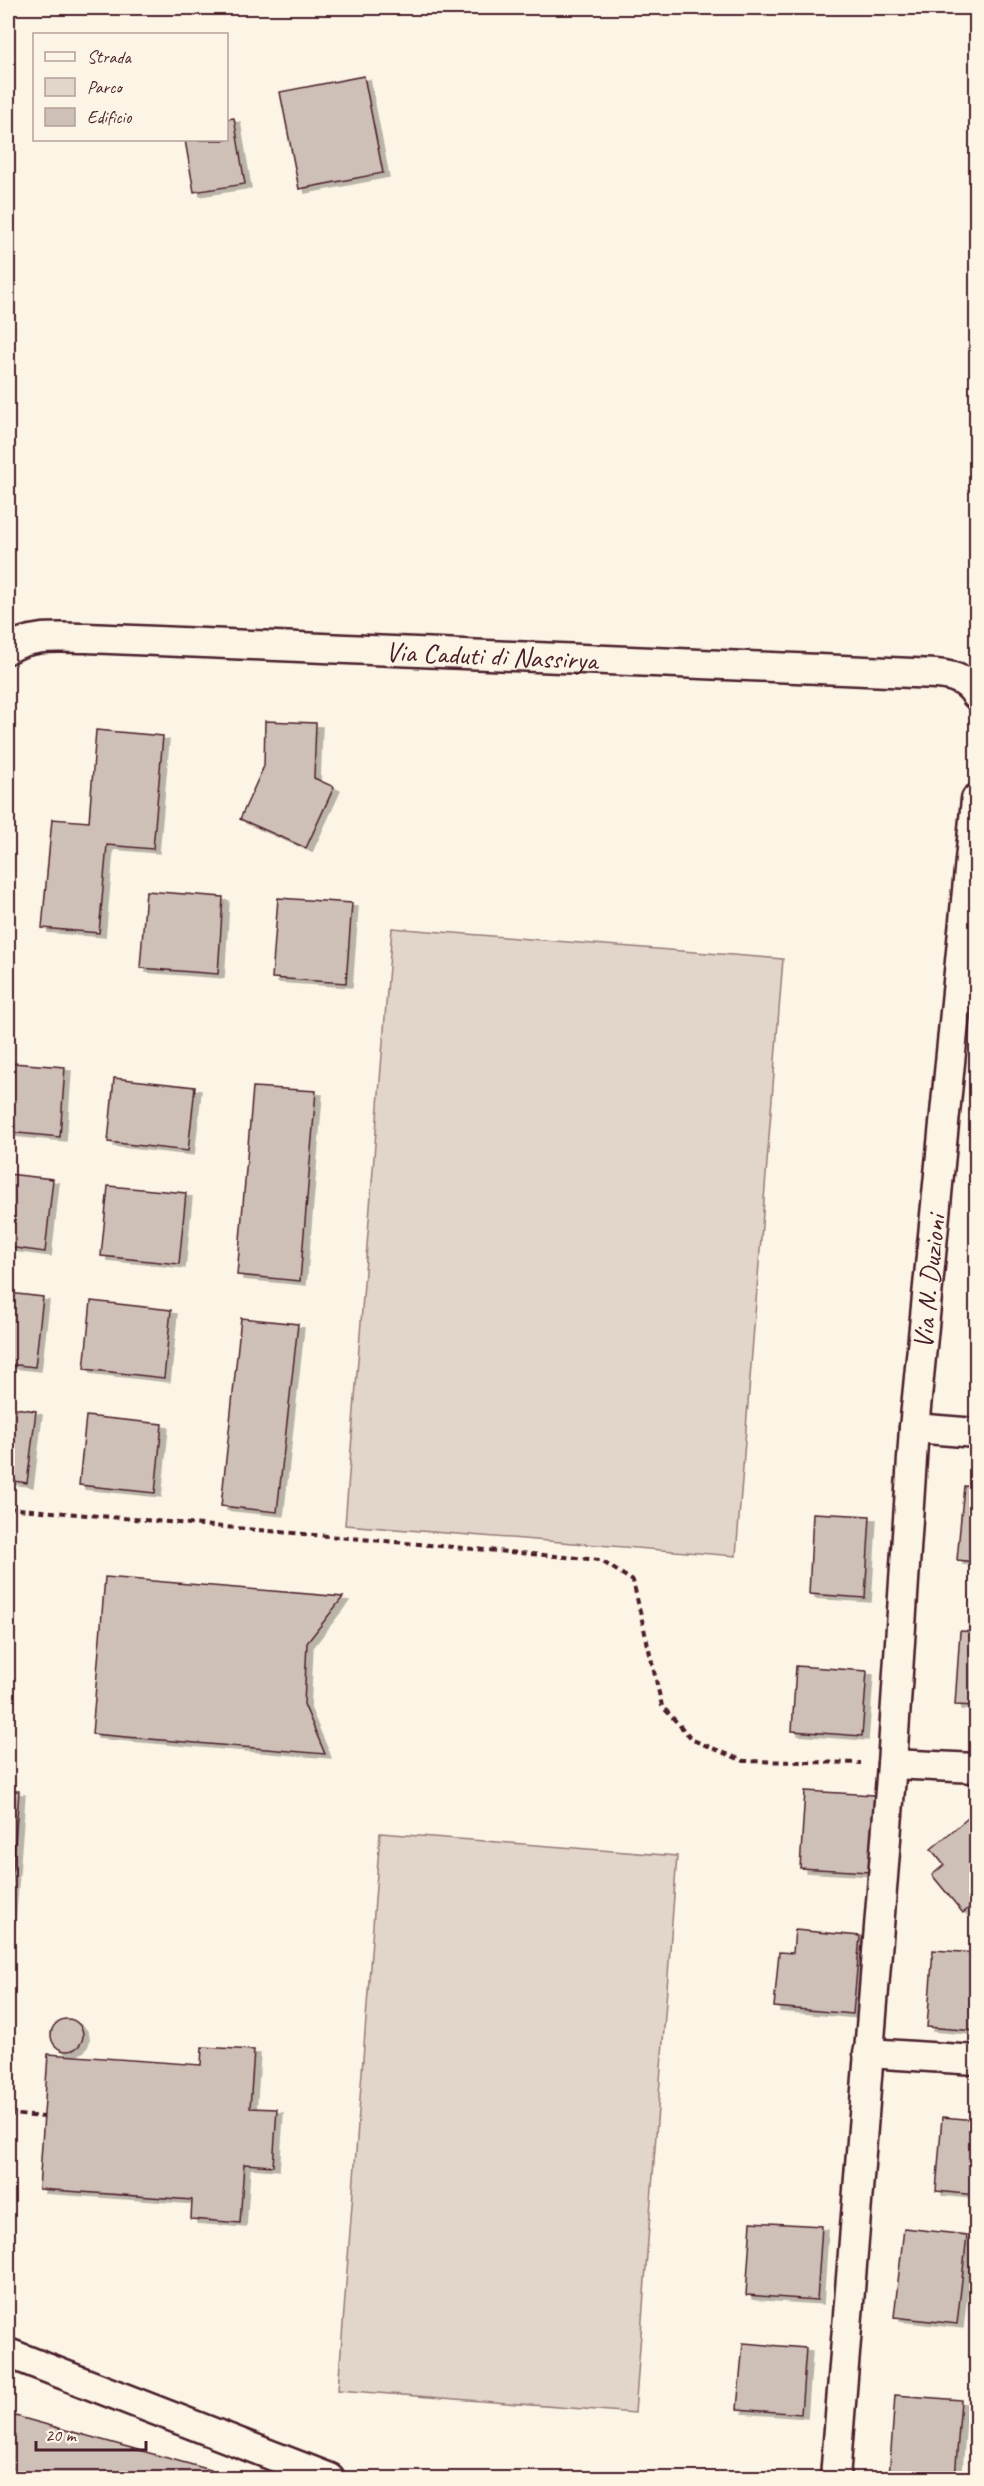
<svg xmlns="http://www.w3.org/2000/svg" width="984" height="2486" font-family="Caveat,sans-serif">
<defs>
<filter id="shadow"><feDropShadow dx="6" dy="4" stdDeviation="0" flood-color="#0004"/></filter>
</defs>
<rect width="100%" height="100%" fill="#fcf5e5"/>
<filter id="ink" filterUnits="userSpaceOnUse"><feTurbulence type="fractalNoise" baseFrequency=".0167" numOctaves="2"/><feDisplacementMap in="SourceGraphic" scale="12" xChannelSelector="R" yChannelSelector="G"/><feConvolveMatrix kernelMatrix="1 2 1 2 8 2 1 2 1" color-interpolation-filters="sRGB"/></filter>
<g filter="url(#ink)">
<!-- green -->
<g fill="#e2d5ca" stroke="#967a7a" stroke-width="1.5">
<polygon points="392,928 783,959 736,1556 345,1525"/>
<polygon points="380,1833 677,1856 635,2413 338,2390"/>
</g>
<!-- building -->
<g fill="#cfc0b7" stroke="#4a1f2b" stroke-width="1.5" filter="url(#shadow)">
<polygon points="364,76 383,173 299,189 280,92"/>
<polygon points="234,118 245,184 194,192 185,140 226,140 226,119"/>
<polygon points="265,721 316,723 314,778 334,787 306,848 240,819 264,766"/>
<polygon points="96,730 163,736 153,849 107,845 99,933 42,928 52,819 89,822"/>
<polygon points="146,891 223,897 218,974 140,968"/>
<polygon points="278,898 352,903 346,983 272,978"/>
<polygon points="12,1063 65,1067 60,1137 8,1132"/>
<polygon points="114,1078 195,1087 188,1151 108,1142"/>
<polygon points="253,1087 316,1091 300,1281 237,1275"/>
<polygon points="8,1174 53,1179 45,1252 8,1247"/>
<polygon points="108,1186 186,1193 179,1264 101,1256"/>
<polygon points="8,1293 43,1297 35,1367 8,1364"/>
<polygon points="91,1301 171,1310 164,1378 84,1369"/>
<polygon points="241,1318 298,1324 277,1512 221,1506"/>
<polygon points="8,1407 36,1411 27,1483 8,1480"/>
<polygon points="86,1416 162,1424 155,1493 79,1485"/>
<polygon points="964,1486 976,1487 976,1562 957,1560"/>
<polygon points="813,1513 870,1516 865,1598 809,1594"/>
<polygon points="105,1577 343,1597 307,1643 304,1704 325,1754 92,1734"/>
<polygon points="960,1631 976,1632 976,1706 955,1705"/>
<polygon points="796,1666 867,1671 862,1736 792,1731"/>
<polygon points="8,1791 19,1791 8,1932"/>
<polygon points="805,1791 874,1795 869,1872 800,1868"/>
<polygon points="974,1813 976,1816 976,1902 963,1913 932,1875 944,1865 931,1849"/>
<polygon points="795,1930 860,1936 853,2014 774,2007 779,1952 793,1953"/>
<polygon points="933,1950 976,1953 976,2031 927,2027"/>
<circle cx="67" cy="2035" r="16"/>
<polygon points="202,2047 254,2050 250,2108 277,2109 273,2166 244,2164 240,2223 191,2219 192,2200 39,2189 48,2054 201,2065"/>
<polygon points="942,2117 976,2120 976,2195 936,2191"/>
<polygon points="751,2222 822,2226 817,2300 746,2295"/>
<polygon points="904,2228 967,2235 957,2324 894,2317"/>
<polygon points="743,2343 806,2348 801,2414 737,2409"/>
<polygon points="895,2395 961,2400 955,2478 889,2478"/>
<polygon points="8,2414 211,2470 208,2478 8,2478"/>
</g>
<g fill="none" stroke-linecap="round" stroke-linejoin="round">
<defs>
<g id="street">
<path id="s1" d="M 8,649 C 31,634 59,638 87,638 L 936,674 C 952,675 968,680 976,695"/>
<polyline points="914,1428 976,1433"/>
<polyline points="892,1764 976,1768"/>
<polyline points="868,2053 976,2060"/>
<polyline points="8,2353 330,2478"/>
<path id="s2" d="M 835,2478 L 892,1764 L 914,1428 L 976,799"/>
</g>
</defs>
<!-- street casing -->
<use href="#street" stroke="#4a1f2b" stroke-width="33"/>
<!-- path -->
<g stroke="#4a1f2b" stroke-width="4" stroke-dasharray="6 4.5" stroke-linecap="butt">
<polyline points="8,1508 600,1560 633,1581 662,1706 693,1740 744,1761 861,1763"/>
<polyline points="8,2114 44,2117"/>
</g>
<!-- street -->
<use href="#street" stroke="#fcf5e5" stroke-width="28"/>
</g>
</g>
<g text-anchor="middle" stroke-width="4.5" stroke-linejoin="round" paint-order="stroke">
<!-- street labels -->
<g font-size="28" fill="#4a1f2b" stroke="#fcf5e5">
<text dy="10" stroke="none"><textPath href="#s1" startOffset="486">Via Caduti di Nassirya</textPath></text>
<text dy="10" stroke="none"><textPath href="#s2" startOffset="1200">Via N. Duzioni</textPath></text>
</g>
</g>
<!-- margin -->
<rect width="984" height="2486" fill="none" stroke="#fcf5e5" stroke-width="30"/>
<rect x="15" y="15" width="954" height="2456" fill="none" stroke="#4a1f2b" stroke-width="2" filter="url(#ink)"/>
<!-- legend -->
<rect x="33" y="33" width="195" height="108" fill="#fcf5e5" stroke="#b59f9b" stroke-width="1.5"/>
<rect x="45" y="52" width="30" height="9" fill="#fcf5e5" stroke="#b59f9b" stroke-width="1.5"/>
<text x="87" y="63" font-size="18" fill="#4a1f2b">Strada</text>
<rect x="45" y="78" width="30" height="18" fill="#e2d5ca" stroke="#b59f9b" stroke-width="1.5"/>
<text x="87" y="93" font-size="18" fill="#4a1f2b">Parco</text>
<rect x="45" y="108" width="30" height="18" fill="#cfc0b7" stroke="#b59f9b" stroke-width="1.5"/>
<text x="87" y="123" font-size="18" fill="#4a1f2b">Edificio</text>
<!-- scale -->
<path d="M36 2441v9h110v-9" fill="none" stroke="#4a1f2b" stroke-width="3"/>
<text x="45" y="2441" font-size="18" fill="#4a1f2b" stroke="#fcf5e5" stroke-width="4.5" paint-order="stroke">20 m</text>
</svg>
